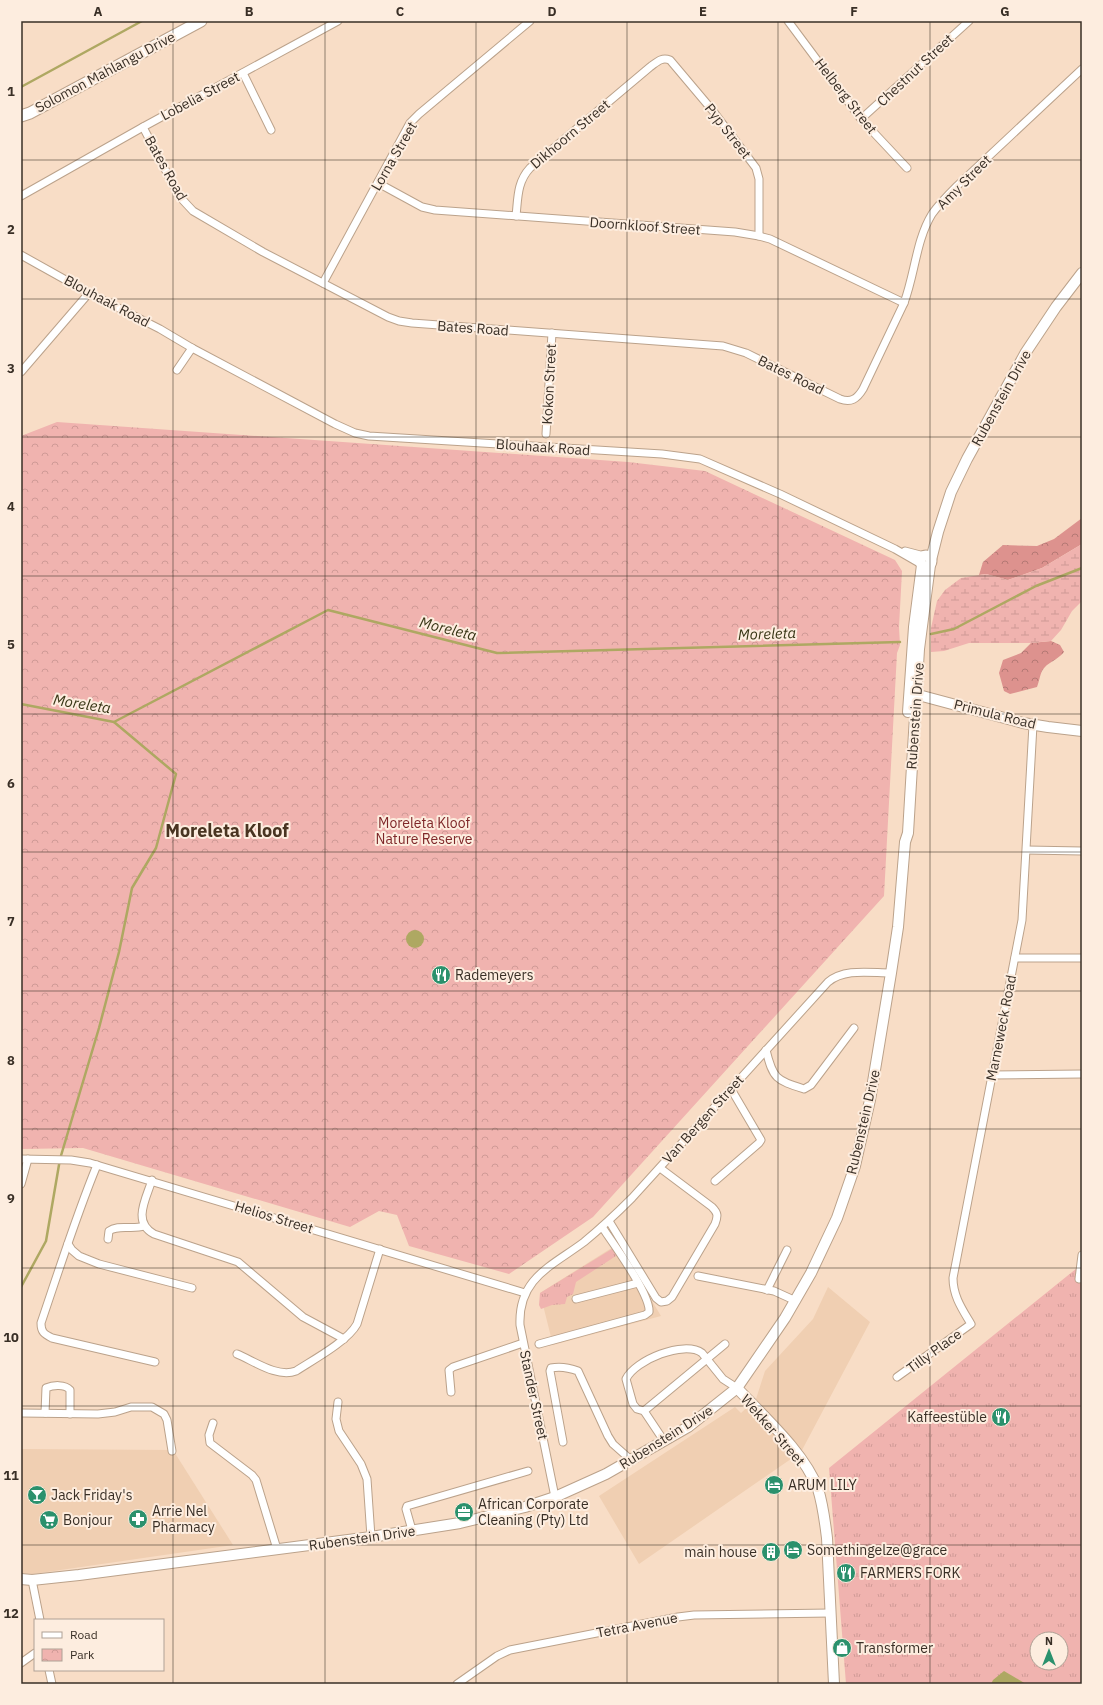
<svg xmlns="http://www.w3.org/2000/svg" width="1103" height="1705" font-family="'IBM Plex Sans',sans-serif">
<defs>
<pattern id="grass-tufts" width="24" height="20" patternUnits="userSpaceOnUse"><rect width="24" height="20" fill="#f0b3af"/><path d="M3 7l-1-3M5 7V3M7 7l1-3M15 17l-1-3M17 17v-4M19 17l1-3" fill="none" stroke="#cf9a96"/></pattern>
<pattern id="forest-crowns" width="20" height="18" patternUnits="userSpaceOnUse"><rect width="20" height="18" fill="#dd928e"/><path d="M2 6a3 3 0 1 1 6 0M12 15a3 3 0 1 1 6 0" fill="none" stroke="#b47874"/></pattern>
<pattern id="wetland-marsh" width="20" height="14" patternUnits="userSpaceOnUse"><rect width="20" height="14" fill="#f0b3af"/><path d="M1 5h8M5 5V1M11 12h8M15 12V8" fill="none" stroke="#cf9a96"/></pattern>
<pattern id="park-crowns" width="20" height="18" patternUnits="userSpaceOnUse"><rect width="20" height="18" fill="#f0b3af"/><path d="M2 6a3 3 0 1 1 6 0M12 15a3 3 0 1 1 6 0" fill="none" stroke="#cf9a96"/></pattern>
</defs>
<rect width="100%" height="100%" fill="#f8ddc6"/>
<!-- built -->
<g fill="#f0cfb2">
<polygon points="618,1244 661,1316 553,1345 540,1293"/>
<polygon points="828,1287 870,1322 801,1452 639,1564 599,1496 735,1407 741,1413 756,1399 765,1371 813,1319"/>
<polygon points="21,1449 173,1450 233,1545 33,1574 21,1573"/>
</g>
<!-- grass -->
<g fill="url(#grass-tufts)" fill-rule="evenodd">
<polygon points="615,1247 619,1254 576,1282 573,1294 567,1297 565,1304 552,1305 541,1309 539,1305 540,1293"/>
<path d="M 1082,1264 L 1082,1684 L 846,1684 L 829,1468 ZM 1037,1639 L 1061,1639 L 1061,1663 L 1037,1663 Z"/>
</g>
<!-- forest -->
<g fill="url(#forest-crowns)">
<polygon points="1082,518 1082,544 1042,568 1008,580 986,574 979,575 983,562 1003,545 1037,546 1054,539"/>
<path d="M 1051,641 L 1060,645 L 1064,652 C 1058,660 1047,662 1042,671 C 1040,675 1039,682 1037,687 L 1010,694 L 1004,691 L 999,673 L 1003,660 L 1021,653 L 1031,643 Z"/>
</g>
<!-- wetland -->
<polygon fill="url(#wetland-marsh)" points="1082,544 1082,601 1072,611 1061,630 1051,641 1031,643 969,643 944,651 931,652 931,628 937,601 945,590 961,578 986,574 1008,580 1042,568"/>
<!-- park -->
<polygon fill="url(#park-crowns)" points="57,422 628,462 705,471 895,560 902,571 899,627 900,645 897,653 884,896 593,1217 509,1274 409,1246 397,1215 379,1211 350,1227 83,1148 21,1149 21,436"/>
<!-- water -->
<g fill="#aea862">
<circle cx="415" cy="939" r="9"/>
<polygon points="1004,1671 1026,1684 991,1684 993,1680"/>
</g>
<g fill="none" stroke-linecap="round" stroke-linejoin="round">
<!-- stream -->
<g stroke="#aea862" stroke-width="2.5">
<polyline points="21,87 142,21"/>
<polyline points="931,634 954,629 1036,586 1082,568"/>
<polyline points="21,704 114,722 328,610 497,653 900,642"/>
<polyline points="21,1287 46,1241 60,1159 99,1028 119,952 132,888 156,848 176,774 114,722"/>
</g>
<defs>
<g id="street">
<polyline points="788,21 861,119 907,168"/>
<polyline points="243,73 271,130"/>
<polyline points="861,119 969,21"/>
<path d="M 143,127 L 179,196 L 193,211 L 263,252 L 388,317 L 399,321 L 412,323 L 723,346 L 746,353 L 840,399 C 851,403 857,399 863,389 L 904,303 C 915,274 916,240 932,214 C 939,204 948,195 957,186 L 1082,69"/>
<polyline points="378,183 422,207 435,210 735,232 759,236 770,239 904,303"/>
<polyline points="21,196 143,127 338,21"/>
<path d="M 516,216 C 518,198 517,182 530,168 L 650,67 C 657,62 661,57 670,60 L 713,111 L 756,168 L 759,179 L 759,236"/>
<polyline points="21,255 89,293 160,329 192,348 335,424 355,433 369,436 662,454 700,459 780,494 895,549 921,564"/>
<polyline points="323,283 410,123 419,114 530,21"/>
<polyline points="177,370 192,348"/>
<polyline points="21,372 89,293"/>
<polyline points="546,434 552,333"/>
<polyline points="905,551 924,556"/>
<polyline points="1027,850 1082,851"/>
<polyline points="1015,958 1082,958"/>
<path d="M 766,1050 C 773,1079 776,1080 804,1089 L 811,1085 L 854,1028"/>
<polyline points="992,1075 1082,1074"/>
<polyline points="21,1159 71,1160 90,1163 525,1293"/>
<path d="M 97,1165 C 76,1216 59,1270 41,1323 C 41,1332 44,1334 52,1338 L 155,1362"/>
<path d="M 152,1180 C 146,1199 132,1222 154,1234 L 238,1262 L 303,1317 L 344,1339"/>
<polyline points="715,1181 759,1143 761,1140 731,1089"/>
<polyline points="21,1184 28,1159"/>
<path d="M 609,1221 L 656,1298 L 661,1302 L 667,1301 L 672,1297 L 715,1224 C 718,1216 718,1213 712,1207 L 660,1168"/>
<path d="M 108,1239 L 109,1231 C 118,1224 132,1230 144,1226"/>
<polyline points="68,1244 72,1250 79,1256 99,1264 192,1288"/>
<polyline points="698,1276 774,1291 796,1301"/>
<polyline points="1079,1279 1082,1255"/>
<polyline points="767,1290 787,1250"/>
<polyline points="576,1299 638,1283"/>
<path d="M 539,1344 L 645,1315 L 649,1312 C 651,1295 613,1243 602,1227"/>
<path d="M 237,1354 C 254,1361 277,1378 296,1371 C 313,1360 348,1341 357,1324 L 380,1249"/>
<path d="M 897,1377 L 971,1324 C 962,1309 953,1296 953,1278 L 1022,920 L 1033,725"/>
<polyline points="451,1392 449,1370 453,1367 523,1343"/>
<polyline points="338,1402 336,1419 339,1431 361,1464 367,1479 371,1537"/>
<polyline points="644,1411 725,1344"/>
<polyline points="21,1413 98,1414 115,1412 131,1407 152,1407 164,1414 167,1420 172,1451"/>
<path d="M 45,1413 L 46,1388 C 53,1385 65,1384 70,1390 L 70,1414"/>
<polyline points="213,1423 209,1435 210,1443 252,1475 256,1480 277,1549"/>
<path d="M 664,1441 L 644,1411 L 637,1409 L 633,1404 L 626,1379 C 635,1360 684,1340 702,1353 L 723,1379 L 737,1388"/>
<path d="M 563,1442 L 550,1371 L 551,1368 C 560,1366 570,1368 578,1371 L 608,1436 L 613,1444 L 631,1460"/>
<path d="M 555,1497 L 520,1325 C 518,1278 552,1266 584,1242 C 601,1228 617,1213 632,1198 L 828,982 C 845,968 870,973 891,973"/>
<polyline points="412,1530 406,1509 407,1506 528,1471"/>
<polyline points="32,1580 40,1620"/>
<polyline points="21,1663 35,1653"/>
<polyline points="49,1670 52,1684"/>
<polyline points="457,1684 497,1656 510,1650 678,1617 694,1615 830,1613"/>
</g>
<g id="secondary">
<circle cx="926" cy="561" r="5.5"/>
<polyline points="931,560 938,532 951,492 967,459 1026,352 1056,307 1082,273"/>
<polyline points="911,693 1023,723 1048,727 1082,731"/>
<polyline points="908,712 914,627 922,565"/>
<path d="M 737,1388 C 764,1417 804,1452 818,1489 C 823,1505 825,1522 827,1538 L 834,1684"/>
<polyline points="21,1579 32,1580 79,1575 371,1537 460,1523 525,1507 555,1497 606,1474 688,1427 737,1388 785,1318 811,1273 837,1218 855,1166 870,1100 891,973 898,927 905,842 908,833 919,649 930,565"/>
</g>
<polyline id="primary" points="21,116 30,113 201,21"/>
</defs>
<!-- street casing -->
<use href="#street" stroke="#bba28b" stroke-width="9"/>
<!-- secondary casing -->
<use href="#secondary" stroke="#bba28b" stroke-width="12"/>
<!-- primary casing -->
<use href="#primary" stroke="#bba28b" stroke-width="13"/>
<!-- street -->
<use href="#street" stroke="#fff" stroke-width="7"/>
<!-- secondary -->
<use href="#secondary" stroke="#fff" stroke-width="10"/>
<!-- primary -->
<use href="#primary" stroke="#fff" stroke-width="11"/>
</g>
<!-- grid -->
<path fill="none" stroke="#392f26" stroke-width="1" stroke-opacity="0.55" d="M 173,21 L 173,1684M 325,21 L 325,1684M 476,21 L 476,1684M 627,21 L 627,1684M 778,21 L 778,1684M 930,21 L 930,1684M 21,160 L 1082,160M 21,299 L 1082,299M 21,437 L 1082,437M 21,576 L 1082,576M 21,714 L 1082,714M 21,852 L 1082,852M 21,991 L 1082,991M 21,1129 L 1082,1129M 21,1268 L 1082,1268M 21,1406 L 1082,1406M 21,1545 L 1082,1545"/>
<!-- icons -->
<defs>
<symbol id="restaurant-disc" viewBox="-11 -11 22 22"><circle r="9.5" fill="#2b916d" stroke="#fdeddf"/><path d="M-5-6h1v4h1v-4h1v4h1v-4h1v5L-1.5 .5V6h-2V.5L-5-1ZM5-6V6H3V1.5H1.5Q1.5-4 5-6Z" fill="#fff"/></symbol>
<symbol id="hotel-disc" viewBox="-11 -11 22 22"><circle r="9.5" fill="#2b916d" stroke="#fdeddf"/><path d="M-6-4.5h1.5V1H6V5H4.5V3h-9V5H-6ZM-4 0a1.8 1.8 0 1 1 3.6 0ZM.5 0V-2.5h3Q6-2.5 6 0Z" fill="#fff"/></symbol>
<symbol id="bar-disc" viewBox="-11 -11 22 22"><circle r="9.5" fill="#2b916d" stroke="#fdeddf"/><path d="M-6-5H6L.8 .8V4.5H3.5V6h-7V4.5H-.8V.8Z" fill="#fff"/></symbol>
<symbol id="office-disc" viewBox="-11 -11 22 22"><circle r="9.5" fill="#2b916d" stroke="#fdeddf"/><path d="M-6-3h4V-5.5h4V-3h4V5H-6ZM-1-4.5V-3h2v-1.5ZM-6 0V1H6V0Z" fill="#fff"/></symbol>
<symbol id="pharmacy-disc" viewBox="-11 -11 22 22"><circle r="9.5" fill="#2b916d" stroke="#fdeddf"/><path d="M-2-6h4v4h4v4h-4v4h-4v-4h-4v-4h4Z" fill="#fff"/></symbol>
<symbol id="supermarket-disc" viewBox="-11 -11 22 22"><circle r="9.5" fill="#2b916d" stroke="#fdeddf"/><path d="M-6-5.5h2.5l.6 2H6L4.5 2H-2.5L-4.4-4H-6ZM-1.5 3.2a1.3 1.3 0 1 0 .1 0ZM3 3.2a1.3 1.3 0 1 0 .1 0Z" fill="#fff"/></symbol>
<symbol id="building-disc" viewBox="-11 -11 22 22"><circle r="9.5" fill="#2b916d" stroke="#fdeddf"/><path d="M-4-6H4V6H1V3H-1V6H-4ZM-2.5-4.3h1.7v1.8h-1.7ZM.8-4.3h1.7v1.8H.8ZM-2.5-1h1.7V.8h-1.7ZM.8-1h1.7V.8H.8Z" fill="#fff"/></symbol>
<symbol id="shop-disc" viewBox="-11 -11 22 22"><circle r="9.5" fill="#2b916d" stroke="#fdeddf"/><path d="M-5-2.5h2.3a2.7 3.5 0 0 1 5.4 0H5L5.5 6h-11ZM-1.5-2.5h3a1.5 2.3 0 0 0-3 0Z" fill="#fff"/></symbol>
</defs>
<g fill-rule="evenodd">
<use href="#restaurant-disc" x="430" y="964" width="22" height="22"/>
<use href="#restaurant-disc" x="990" y="1406" width="22" height="22"/>
<use href="#hotel-disc" x="763" y="1474" width="22" height="22"/>
<use href="#bar-disc" x="26" y="1484" width="22" height="22"/>
<use href="#office-disc" x="453" y="1501" width="22" height="22"/>
<use href="#pharmacy-disc" x="127" y="1508" width="22" height="22"/>
<use href="#supermarket-disc" x="38" y="1509" width="22" height="22"/>
<use href="#hotel-disc" x="782" y="1539" width="22" height="22"/>
<use href="#building-disc" x="760" y="1541" width="22" height="22"/>
<use href="#restaurant-disc" x="835" y="1562" width="22" height="22"/>
<use href="#shop-disc" x="831" y="1637" width="22" height="22"/>
</g>
<g text-anchor="middle" stroke-width="4" stroke-linejoin="round" paint-order="stroke">
<!-- street labels -->
<g font-size="14" fill="#392f26" stroke="#fdeddf">
<text transform="translate(915 70) rotate(-43)" y="5">Chestnut Street</text>
<text transform="translate(105 72) rotate(-28)" y="5">Solomon Mahlangu Drive</text>
<text transform="translate(200 96) rotate(-28)" y="5">Lobelia Street</text>
<text transform="translate(846 96) rotate(52)" y="5">Helberg Street</text>
<text transform="translate(728 131) rotate(52)" y="5">Pyp Street</text>
<text transform="translate(570 134) rotate(-40)" y="5">Dikhoorn Street</text>
<text transform="translate(394 156) rotate(-60)" y="5">Lorna Street</text>
<text transform="translate(166 168) rotate(61)" y="5">Bates Road</text>
<text transform="translate(964 182) rotate(-45)" y="5">Amy Street</text>
<text transform="translate(645 226) rotate(4)" y="5">Doornkloof Street</text>
<text transform="translate(107 301) rotate(28)" y="5">Blouhaak Road</text>
<text transform="translate(473 328) rotate(4)" y="5">Bates Road</text>
<text transform="translate(791 375) rotate(26)" y="5">Bates Road</text>
<text transform="translate(549 384) rotate(-87)" y="5">Kokon Street</text>
<text transform="translate(1001 398) rotate(-61)" y="5">Rubenstein Drive</text>
<text transform="translate(543 447) rotate(4)" y="5">Blouhaak Road</text>
<text transform="translate(995 714) rotate(14)" y="5">Primula Road</text>
<text transform="translate(915 716) rotate(-86)" y="5">Rubenstein Drive</text>
<text transform="translate(1001 1028) rotate(-79)" y="5">Marneweck Road</text>
<text transform="translate(703 1119) rotate(-48)" y="5">Van Bergen Street</text>
<text transform="translate(863 1122) rotate(-77)" y="5">Rubenstein Drive</text>
<text transform="translate(274 1217) rotate(17)" y="5">Helios Street</text>
<text transform="translate(934 1351) rotate(-36)" y="5">Tilly Place</text>
<text transform="translate(534 1395) rotate(78)" y="5">Stander Street</text>
<text transform="translate(773 1430) rotate(49)" y="5">Wekker Street</text>
<text transform="translate(666 1437) rotate(-32)" y="5">Rubenstein Drive</text>
<text transform="translate(362 1538) rotate(-8)" y="5">Rubenstein Drive</text>
<text transform="translate(637 1625) rotate(-11)" y="5">Tetra Avenue</text>
</g>
<!-- park labels -->
<g font-size="14" fill="#7f2729" stroke="#fdeddf">
<text x="424" y="828">Moreleta Kloof<tspan x="424" dy="16">Nature Reserve</tspan></text>
</g>
<!-- poi labels -->
<g font-size="14" fill="#392f26" stroke="#fdeddf" text-anchor="start">
<text x="455" y="980">Rademeyers</text>
<text x="987" y="1422" text-anchor="end">Kaffeestüble</text>
<text x="788" y="1490">ARUM LILY</text>
<text x="51" y="1500">Jack Friday's</text>
<text x="478" y="1509">African Corporate<tspan x="478" dy="16">Cleaning (Pty) Ltd</tspan></text>
<text x="152" y="1516">Arrie Nel<tspan x="152" dy="16">Pharmacy</tspan></text>
<text x="63" y="1525">Bonjour</text>
<text x="807" y="1555">Somethingelze@grace</text>
<text x="757" y="1557" text-anchor="end">main house</text>
<text x="860" y="1578">FARMERS FORK</text>
<text x="856" y="1653">Transformer</text>
</g>
<!-- water labels -->
<g font-size="15" font-style="italic" fill="#393616" stroke="#fdeddf">
<text transform="translate(448 629) rotate(14)" y="5">Moreleta</text>
<text transform="translate(767 634) rotate(-2)" y="5">Moreleta</text>
<text transform="translate(82 704) rotate(9)" y="5">Moreleta</text>
</g>
<!-- district labels -->
<g font-size="18" font-weight="bold" fill="#493421" stroke="#fdeddf">
<text x="227" y="837">Moreleta Kloof</text>
</g>
</g>
<!-- border -->
<rect width="1103" height="1705" fill="none" stroke="#fdeddf" stroke-width="44"/>
<!-- legend -->
<rect x="34" y="1619" width="130" height="52" fill="#fdeddf" stroke="#afa195"/>
<rect x="42" y="1632" width="20" height="6" fill="#ffffff" stroke="#afa195"/>
<text x="70" y="1639" font-size="12" fill="#392f26">Road</text>
<rect x="42" y="1649" width="20" height="12" fill="url(#park-crowns)" stroke="#afa195"/>
<text x="70" y="1659" font-size="12" fill="#392f26">Park</text>
<!-- north arrow -->
<g transform="translate(1049 1651)"><circle r="19" fill="#fdeddf" stroke="#afa195"/>
<path d="M0-3L7 15L0 10L-7 15Z" fill="#2b916d"/>
<text y="-6" font-size="11" font-weight="bold" text-anchor="middle" fill="#392f26">N</text>
</g>
<rect x="22" y="22" width="1059" height="1661" fill="none" stroke="#392f26" stroke-width="1.5"/>
<g font-size="13" text-anchor="middle" font-weight="bold" fill="#392f26">
<text x="98" y="16">A</text>
<text x="249" y="16">B</text>
<text x="400" y="16">C</text>
<text x="552" y="16">D</text>
<text x="703" y="16">E</text>
<text x="854" y="16">F</text>
<text x="1005" y="16">G</text>
<text x="11" y="96">1</text>
<text x="11" y="234">2</text>
<text x="11" y="373">3</text>
<text x="11" y="511">4</text>
<text x="11" y="649">5</text>
<text x="11" y="788">6</text>
<text x="11" y="926">7</text>
<text x="11" y="1065">8</text>
<text x="11" y="1203">9</text>
<text x="11" y="1342">10</text>
<text x="11" y="1480">11</text>
<text x="11" y="1618">12</text>
</g>
</svg>
